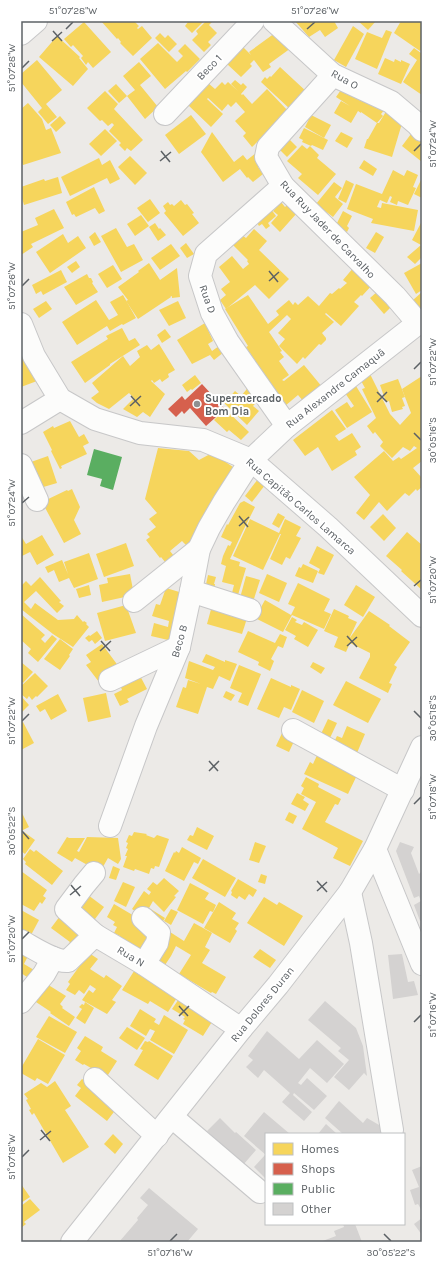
<svg xmlns="http://www.w3.org/2000/svg" width="443" height="1263" font-family="Karla,sans-serif">
<rect width="100%" height="100%" fill="#eceae7"/>
<!-- homes -->
<g fill="#f6d55c">
<polygon points="101,21 134,21 139,26 137,28 138,29 142,26 152,38 133,56 120,43 121,42 118,38 117,39"/>
<polygon points="188,21 204,21 192,33 185,26 188,22"/>
<polygon points="206,21 213,21 209,25 217,33 208,42 211,45 204,52 192,40 198,34 196,31"/>
<polygon points="295,21 334,21 338,28 325,37 320,30 309,37"/>
<polygon points="358,21 376,21 368,30"/>
<polygon points="401,21 422,21 422,48 420,51 394,33"/>
<polygon points="84,22 111,52 93,68 88,62 86,65 81,58 83,56 73,45 71,47 64,39"/>
<polygon points="353,26 364,34 346,67 334,60"/>
<polygon points="386,30 392,32 377,69 355,59 367,32 382,38"/>
<polygon points="160,33 165,38 168,35 177,44 169,52 155,38"/>
<polygon points="275,33 291,48 269,64 271,67 263,72 254,60 250,64 252,66 241,77 227,64 243,47 251,55 249,52"/>
<polygon points="57,36 80,57 79,58 88,69 73,86 39,57"/>
<polygon points="158,43 177,62 183,56 178,51 185,44 200,59 187,72 186,71 165,89 140,59"/>
<polygon points="414,48 421,53 422,51 422,95 403,82 417,60 409,54"/>
<polygon points="385,58 394,62 395,59 401,62 401,60 410,64 401,84 378,74"/>
<polygon points="37,60 62,90 46,104 57,117 48,124 38,112 42,108 21,82 21,74"/>
<polygon points="139,62 151,76 140,85 158,107 145,119 127,96 135,90 123,76"/>
<polygon points="280,67 308,93 291,110 261,82 265,77 267,79 270,76 271,77"/>
<polygon points="235,80 241,85 243,83 247,87 241,94 242,95 243,94 252,104 267,89 289,112 252,147 243,136 246,133 235,121 245,112 236,102 231,107 228,104 222,111 208,98 207,99 223,114 211,127 187,104 208,83 215,89 222,82 225,85 228,82 238,91 231,84"/>
<polygon points="116,84 127,96 119,103 108,91"/>
<polygon points="345,84 386,108 381,114 383,116 377,123 379,123 387,110 403,120 392,157 364,148 367,139 368,139 377,123 361,112 361,113 358,111 351,123 334,113 341,101 350,106 336,97"/>
<polygon points="105,91 118,104 114,109 143,140 131,151 127,148 125,151 119,145 121,143 109,131 114,125 112,123 108,126 102,120 100,121 87,108"/>
<polygon points="28,103 42,119 46,130 51,128 61,153 23,165 21,160 21,109"/>
<polygon points="191,115 206,134 179,154 165,135"/>
<polygon points="311,115 331,125 324,138 305,127"/>
<polygon points="60,116 66,123 56,132 50,125"/>
<polygon points="304,128 328,140 323,150 312,145 311,146 302,142 303,140 299,138"/>
<polygon points="105,129 117,141 101,156 89,144"/>
<polygon points="414,130 422,136 422,162 402,146"/>
<polygon points="212,132 234,162 243,155 247,160 256,153 264,163 258,167 263,174 253,182 248,177 247,178 240,169 223,182 201,152"/>
<polygon points="341,132 353,138 347,148 335,141"/>
<polygon points="290,140 297,147 287,157 280,150"/>
<polygon points="302,145 307,149 310,146 319,155 317,158 336,174 318,195 298,178 302,174 287,161"/>
<polygon points="130,156 147,173 135,185 118,167"/>
<polygon points="99,158 102,165 110,160 120,179 110,184 107,178 70,196 61,177"/>
<polygon points="364,160 377,169 373,176 359,168"/>
<polygon points="393,170 404,176 407,170 418,175 413,187 416,188 408,205 398,201 397,205 390,202 392,197 390,196 387,203 380,200 377,207 381,208 382,203 418,210 414,231 371,223 373,219 347,209 356,184 382,194"/>
<polygon points="58,177 62,193 24,205 21,195 21,187 44,179 45,181"/>
<polygon points="422,178 422,198 414,194"/>
<polygon points="346,180 354,184 346,203 338,199"/>
<polygon points="334,182 342,188 335,197 343,204 333,217 316,204"/>
<polygon points="94,187 105,211 99,214 95,208 76,217 74,214 72,215 66,202"/>
<polygon points="150,199 160,213 148,222 137,208"/>
<polygon points="181,200 185,205 187,204 194,213 192,214 199,223 183,236 164,213 166,211 163,206 168,202 170,205 172,204 174,206"/>
<polygon points="281,202 285,207 288,204 297,213 280,232 271,223 278,215 273,211"/>
<polygon points="268,205 276,216 268,223 270,226 266,229 262,224 259,226 256,221"/>
<polygon points="54,209 64,228 31,244 33,247 21,255 21,232 38,225 35,218"/>
<polygon points="343,211 352,216 347,226 349,228 347,232 336,225"/>
<polygon points="141,215 149,226 135,236 127,224"/>
<polygon points="422,221 422,257 415,264 407,257 421,245 412,240"/>
<polygon points="155,223 159,229 160,228 166,235 158,241 149,227"/>
<polygon points="116,228 127,247 134,244 143,260 121,272 101,236"/>
<polygon points="254,229 267,241 259,250 289,279 269,299 255,285 226,309 220,300 226,295 221,289 230,282 219,267 232,256 243,269 249,264 247,261 248,260 233,245 242,235 246,238"/>
<polygon points="95,232 101,242 94,246 89,237"/>
<polygon points="376,232 384,237 375,253 366,248"/>
<polygon points="63,234 68,243 78,236 86,248 50,273 36,252"/>
<polygon points="186,243 194,254 187,258 180,248"/>
<polygon points="171,244 180,256 160,270 151,258"/>
<polygon points="76,261 80,267 72,273 67,267"/>
<polygon points="149,263 160,280 177,268 180,297 172,298 172,296 170,297 171,297 138,319 126,301 128,300 118,287 139,272 138,271"/>
<polygon points="422,263 422,290 416,294 404,273"/>
<polygon points="113,265 122,279 107,288 98,274"/>
<polygon points="354,267 373,284 362,296 361,295 354,302 359,306 341,326 326,313 325,314 334,322 322,333 326,338 326,340 321,345 319,344 305,359 303,357 297,364 279,346 285,339 278,333 291,319 287,315 269,332 282,351 280,352 284,357 279,361 289,375 282,380 284,381 304,365 323,388 304,402 298,395 285,406 246,347 248,346 225,309 248,295 268,324 279,315 276,311 289,300 293,305 295,302 298,305 308,296 319,306 330,293 332,294 339,288 340,289 347,283 343,280"/>
<polygon points="61,270 67,282 43,295 41,291 36,294 32,285"/>
<polygon points="87,274 89,278 91,278 93,282 92,283 98,292 76,305 64,287"/>
<polygon points="378,291 397,306 392,310 390,308 384,314 370,298"/>
<polygon points="422,292 422,310 413,300"/>
<polygon points="123,295 136,318 123,325 122,324 110,331 107,326 77,345 62,322 96,300 109,320 118,315 110,302"/>
<polygon points="46,301 52,309 39,318 33,309"/>
<polygon points="178,301 186,318 169,326 159,310"/>
<polygon points="205,323 213,341 208,344 212,351 219,346 224,352 214,360 210,355 192,364 177,340"/>
<polygon points="122,328 129,341 135,338 140,345 110,364 110,365 85,383 71,362 108,339 106,336"/>
<polygon points="165,329 171,337 162,343 157,335"/>
<polygon points="21,341 37,381 21,387"/>
<polygon points="159,344 175,370 168,374 169,377 162,382 160,379 154,383 152,380 151,381 165,394 150,417 143,412 137,417 123,409 134,398 129,393 109,409 97,403 91,398 99,392 92,383 123,356 130,366 140,357 137,351 147,345 151,350"/>
<polygon points="368,370 390,414 400,425 411,413 402,389 422,376 422,461 413,468 422,478 422,487 417,491 416,489 409,496 405,493 387,511 379,502 364,520 356,513 370,495 354,477 384,451 393,461 399,457 401,459 417,448 414,446 410,451 403,447 392,458 380,446 383,442 375,432 373,434 367,426 376,418 362,389 365,388 360,379"/>
<polygon points="195,375 201,383 192,390 191,389 187,392 182,385"/>
<polygon points="398,379 405,397 402,398 405,406 402,407 403,409 392,412 389,401 386,402 380,385"/>
<polygon points="251,384 262,396 253,406 259,411 247,425 224,403 235,391 241,396"/>
<polygon points="356,386 372,412 347,428 335,410 347,402 351,408 354,406 345,393"/>
<polygon points="225,409 249,432 241,440 229,430 227,432 214,420"/>
<polygon points="332,410 346,429 335,436 339,441 352,433 361,447 355,451 357,455 332,471 318,447 305,456 293,440"/>
<polygon points="70,421 79,437 84,434 89,443 83,446 87,454 61,466 62,468 60,469 51,451 52,450 43,432 53,426 54,428"/>
<polygon points="158,448 189,451 199,460 212,453 236,469 206,524 187,546 182,541 170,551 177,560 170,568 161,557 160,558 146,540 150,537 147,534 156,527 149,519 157,513 145,499"/>
<polygon points="48,456 57,483 40,488 31,462"/>
<polygon points="258,479 265,485 252,502 245,496"/>
<polygon points="72,489 80,507 74,520 81,534 64,543 42,502 67,490 68,491"/>
<polygon points="244,501 255,507 242,533 230,559 240,562 239,566 246,568 238,595 232,593 234,585 222,582 226,566 221,564 223,556 228,545 230,546 232,542 221,537 227,524 228,525 240,503"/>
<polygon points="278,513 285,517 279,528 272,524"/>
<polygon points="383,514 396,528 384,541 370,527"/>
<polygon points="250,519 279,533 285,519 301,527 296,536 301,538 290,559 286,557 282,565 270,559 281,534 280,534 263,570 233,556"/>
<polygon points="407,532 422,545 422,590 401,571 402,570 386,556"/>
<polygon points="42,535 54,555 37,565 30,552 22,556 21,554 21,536 26,544"/>
<polygon points="126,543 134,566 104,577 96,554"/>
<polygon points="317,546 334,555 324,575 318,573 320,569 309,563"/>
<polygon points="89,553 98,579 74,588 69,578 59,582 54,570 48,573 45,567 62,560 68,574 64,562"/>
<polygon points="303,564 318,571 313,583 295,576 299,567 301,568"/>
<polygon points="130,574 134,595 102,602 99,585 108,583 107,578"/>
<polygon points="267,574 287,583 279,602 259,593"/>
<polygon points="208,575 216,577 214,584 215,584 214,591 205,589"/>
<polygon points="246,576 260,580 253,602 240,598"/>
<polygon points="40,577 61,601 59,602 64,606 57,613 36,591 24,602 31,609 35,603 58,620 74,619 77,615 83,622 84,621 87,623 86,624 89,627 73,647 53,634 21,609 21,586 26,581 31,586"/>
<polygon points="298,583 330,599 324,611 331,614 324,629 292,615 283,632 255,618 265,600 291,615 295,607 288,604"/>
<polygon points="89,585 91,595 79,598 76,589"/>
<polygon points="356,585 375,597 363,617 344,605"/>
<polygon points="166,588 186,594 174,641 169,639 168,640 151,636 154,623 168,627 169,621 152,616 156,604 160,605"/>
<polygon points="213,602 249,612 242,634 207,624"/>
<polygon points="126,605 136,633 105,641 97,613"/>
<polygon points="334,609 349,616 348,618 357,622 349,639 369,611 390,625 389,626 410,642 394,665 397,667 389,683 392,684 388,693 359,678 370,657 370,653 350,643 346,652 334,647 338,637 324,631"/>
<polygon points="21,614 45,635 41,639 45,643 52,635 57,639 38,662 28,653 31,649 21,640"/>
<polygon points="292,617 297,620 295,622 302,625 304,622 318,630 308,647 294,639 296,636 285,630"/>
<polygon points="97,631 102,638 95,644 92,640 89,642 85,638 89,635 90,636"/>
<polygon points="248,631 275,643 280,634 287,637 283,648 278,646 271,659 274,661 270,671 258,665 259,662 238,652"/>
<polygon points="60,639 73,649 69,655 70,656 60,670 44,659"/>
<polygon points="102,644 119,667 99,682 86,665 91,662 86,655"/>
<polygon points="206,654 225,662 225,660 237,664 230,681 219,676 213,689 207,687 198,714 176,707 183,687 186,688 188,680 201,684 185,678 189,661 213,670 215,667 202,662"/>
<polygon points="21,662 33,672 23,683 21,681"/>
<polygon points="313,662 325,668 321,674 310,667"/>
<polygon points="239,665 261,674 248,706 238,702 242,693 230,688"/>
<polygon points="137,670 147,689 127,699 129,702 120,706 114,694 122,690 118,680"/>
<polygon points="35,673 48,686 37,697 36,696 32,700 29,696 27,699 21,694 21,686"/>
<polygon points="271,678 291,687 291,685 300,689 291,710 284,707 279,718 257,709"/>
<polygon points="346,681 381,699 368,723 333,705"/>
<polygon points="302,690 324,701 314,723 292,712"/>
<polygon points="226,691 235,695 231,701 223,697"/>
<polygon points="106,693 111,717 88,722 83,698"/>
<polygon points="58,694 67,711 51,720 45,709 40,712 36,706"/>
<polygon points="21,696 29,705 21,713"/>
<polygon points="328,719 337,723 329,740 320,736"/>
<polygon points="23,722 34,743 21,750 21,723"/>
<polygon points="347,726 365,734 357,753 334,742 337,736 342,738"/>
<polygon points="283,731 296,737 289,752 276,746"/>
<polygon points="318,753 359,771 348,794 304,774 310,762 313,764"/>
<polygon points="306,777 319,784 318,787 341,799 338,805 335,804 325,822 363,841 350,866 333,858 338,848 302,829 316,802 301,794 304,788 301,786"/>
<polygon points="297,793 305,797 303,800 309,804 305,811 291,804"/>
<polygon points="21,811 29,827 21,831"/>
<polygon points="289,812 297,816 293,824 285,820"/>
<polygon points="197,827 214,836 207,850 187,840 190,835 193,836"/>
<polygon points="21,832 22,834 24,832 35,840 25,854 21,851"/>
<polygon points="134,832 147,834 146,835 154,838 157,835 169,839 159,867 155,866 154,869 151,868 149,874 135,869 134,871 123,867 127,856 125,856 128,849 126,848 128,843 126,842 129,835 132,836"/>
<polygon points="67,837 69,838 85,838 77,851 79,852 87,837 118,838 121,859 118,864 108,858 100,872 75,858 72,862 57,853"/>
<polygon points="255,842 266,846 259,863 249,860"/>
<polygon points="182,847 201,858 198,864 194,862 184,881 165,871 174,852 175,853 176,851 179,853"/>
<polygon points="30,849 34,852 36,850 63,871 52,885 25,864 26,862 23,859"/>
<polygon points="203,859 236,878 225,897 192,878"/>
<polygon points="113,866 120,869 116,880 109,878"/>
<polygon points="21,871 47,890 43,896 46,898 42,904 40,902 34,911 21,904"/>
<polygon points="261,874 267,876 265,884 258,882"/>
<polygon points="164,878 179,891 174,896 176,897 164,912 153,901 149,908 165,918 159,927 132,909 144,891 149,895 151,892 147,889 153,882 157,885"/>
<polygon points="238,879 257,890 253,897 249,894 245,900 239,896 237,899 231,895 232,892 231,891"/>
<polygon points="123,882 135,887 126,907 114,901"/>
<polygon points="190,883 209,893 205,899 216,905 213,912 210,911 203,924 177,910"/>
<polygon points="88,895 104,907 92,923 74,912"/>
<polygon points="264,897 277,905 279,902 303,916 284,946 247,923"/>
<polygon points="219,902 236,913 232,919 239,923 235,929 237,931 230,943 204,928"/>
<polygon points="114,904 136,917 151,929 144,956 118,939 120,936 114,933 117,927 113,925 115,922 107,917"/>
<polygon points="171,909 178,912 171,925 164,921"/>
<polygon points="21,910 39,920 30,937 21,932"/>
<polygon points="63,912 89,932 65,949 70,942 51,928"/>
<polygon points="194,923 212,933 205,947 210,950 202,963 226,977 216,994 212,992 211,993 179,974 191,955 176,946 171,956 163,968 150,959 169,942 165,940 170,932 184,941"/>
<polygon points="21,942 32,948 24,964 39,973 26,979 27,977 21,973 22,962"/>
<polygon points="260,949 276,960 270,968 253,957"/>
<polygon points="89,953 98,959 90,969 104,978 106,975 122,986 112,1000 116,1002 107,1014 82,1000 89,990 93,993 96,989 90,985 84,994 79,990 75,995 66,990 70,984 68,982"/>
<polygon points="136,968 178,996 168,1012 150,1001 148,1004 122,990"/>
<polygon points="42,981 66,996 60,1004 63,1007 62,1008 75,1017 69,1026 50,1013 51,1012 30,998"/>
<polygon points="183,993 217,1014 203,1036 183,1024 185,1020 183,1019 185,1017 172,1009"/>
<polygon points="85,1002 94,1008 85,1024 76,1018 82,1009 79,1007 82,1004 84,1005"/>
<polygon points="140,1009 156,1019 154,1022 159,1025 164,1015 188,1030 174,1054 150,1040 155,1031 150,1029 146,1036 130,1026"/>
<polygon points="49,1016 77,1032 65,1053 36,1037"/>
<polygon points="127,1027 145,1038 137,1050 119,1038"/>
<polygon points="85,1036 103,1047 101,1051 117,1061 106,1078 90,1070 91,1068 84,1064 83,1065 75,1060 81,1051 77,1048"/>
<polygon points="38,1039 65,1055 48,1084 37,1078 35,1081 21,1073 21,1068"/>
<polygon points="145,1041 148,1042 149,1041 173,1056 158,1080 134,1065 143,1050 140,1049"/>
<polygon points="82,1079 120,1104 107,1121 75,1096 81,1088 77,1085"/>
<polygon points="55,1081 71,1106 65,1110 89,1147 63,1163 34,1113 32,1115 29,1110 31,1109 26,1100 28,1099 24,1094 41,1083 47,1087"/>
<polygon points="113,1134 123,1144 115,1154 104,1144"/>
<polygon points="21,1184 30,1197 21,1203"/>
<polygon points="30,1199 40,1210 24,1222 26,1224 21,1228 21,1206"/>
</g>
<!-- shops -->
<polygon fill="#d6604d" points="202,384 225,409 206,426 190,408 184,414 182,411 176,417 168,409 182,396 185,400"/>
<!-- public -->
<polygon fill="#5aae61" points="94,449 122,457 113,490 100,486 102,479 87,475"/>
<!-- building -->
<g fill="#d4d2d1">
<polygon points="400,842 414,847 411,853 419,874 422,871 422,920 420,921 414,905 421,901 419,896 414,898 396,851"/>
<polygon points="402,954 408,982 414,981 418,995 393,999 388,955"/>
<polygon points="325,1001 356,1028 363,1046 367,1076 364,1073 349,1090 334,1077 349,1060 338,1051 341,1048 308,1020"/>
<polygon points="267,1031 299,1059 317,1040 344,1064 327,1083 310,1068 298,1083 301,1085 307,1078 327,1096 314,1110 294,1093 293,1095 312,1112 304,1121 282,1102 290,1093 264,1070 258,1078 246,1067 253,1060 248,1056"/>
<polygon points="339,1101 363,1123 367,1118 386,1129 382,1134 343,1134 325,1118"/>
<polygon points="264,1112 290,1134 266,1134 266,1155 244,1136"/>
<polygon points="220,1118 235,1133 236,1132 256,1150 243,1165 207,1131"/>
<polygon points="326,1124 337,1134 318,1134"/>
<polygon points="265,1155 266,1156 266,1179 254,1167"/>
<polygon points="422,1166 422,1211 418,1204 415,1205 410,1190 419,1187 412,1170"/>
<polygon points="149,1188 198,1229 187,1242 119,1242 138,1220 137,1218 148,1205 140,1198"/>
<polygon points="422,1218 422,1235 414,1224"/>
<polygon points="343,1224 355,1224 362,1242 320,1242 336,1236 334,1231 344,1227"/>
</g>
<g fill="none" stroke-linecap="round" stroke-linejoin="round">
<defs>
<g id="minor">
<polyline points="274,21 333,75 391,102 417,124 422,130"/>
<polyline points="21,34 36,21"/>
<polyline points="333,75 268,147 266,157 283,186 395,296 418,323"/>
<polyline points="165,114 253,21"/>
<polyline points="283,186 206,254 200,276 212,313 228,342 287,426"/>
<polyline points="21,324 34,356 60,399 95,419 140,433 203,440 251,460 328,527 422,616"/>
<polyline points="21,423 60,399"/>
<polyline points="21,465 37,500"/>
<polyline points="191,591 250,610"/>
<polyline points="134,601 199,549"/>
<polyline points="110,680 179,647"/>
<polyline points="293,730 403,790"/>
<polyline points="110,826 146,726 179,647 191,591 199,549 209,528 224,502 251,460 287,426 422,320"/>
<polyline points="375,849 422,964"/>
<polyline points="94,873 84,885 66,909 95,935"/>
<polyline points="350,892 361,943 392,1130"/>
<polyline points="143,918 159,933 157,943 144,964"/>
<path d="M 21,941 C 34,948 54,962 68,961 L 95,935 L 144,964 L 241,1029"/>
<polyline points="21,1002 44,974 53,958"/>
<polyline points="95,1079 157,1136"/>
<polyline points="172,1117 260,1192"/>
<polyline points="72,1242 241,1029 278,985 350,892 375,849 422,747"/>
</g>
</defs>
<!-- minor casing -->
<use href="#minor" stroke="#c7c7c8" stroke-width="24"/>
<!-- minor -->
<use href="#minor" stroke="#fcfcfb" stroke-width="22"/>
</g>
<!-- ticks -->
<path fill="none" stroke="#5c6165" stroke-width="1.5" d="M 66,29 L 73,22M 307,29 L 315,22M 53,31 L 62,41M 52,41 L 62,32M 22,68 L 29,61M 161,151 L 170,162M 414,151 L 421,144M 160,161 L 171,152M 269,271 L 278,282M 269,281 L 279,272M 22,286 L 29,279M 414,369 L 421,362M 377,392 L 387,402M 131,396 L 140,406M 377,402 L 387,392M 130,406 L 141,396M 414,433 L 421,440M 22,503 L 29,497M 239,516 L 248,527M 239,526 L 249,517M 414,586 L 421,580M 347,636 L 357,647M 101,641 L 110,651M 347,646 L 357,637M 100,651 L 111,641M 414,711 L 421,718M 22,721 L 29,714M 209,761 L 218,771M 209,771 L 219,761M 414,804 L 421,797M 22,831 L 29,839M 317,881 L 327,892M 71,885 L 80,896M 317,891 L 327,882M 70,895 L 81,886M 22,939 L 29,932M 179,1006 L 188,1016M 179,1016 L 189,1006M 414,1022 L 421,1015M 41,1130 L 50,1141M 40,1140 L 51,1131M 22,1157 L 29,1150M 384,1234 L 391,1241M 170,1241 L 177,1234"/>
<!-- markers -->
<circle fill="#8e9192" stroke="#fff" stroke-width="1.5" cx="197" cy="404" r="4"/>
<g text-anchor="middle" stroke-width="4" stroke-linejoin="round" paint-order="stroke">
<!-- street labels -->
<g font-size="11" fill="#5c6165" stroke="#fff">
<text transform="translate(209 67) rotate(-46)" y="4">Beco 1</text>
<text transform="translate(345 79) rotate(29)" y="4">Rua O</text>
<text transform="translate(328 229) rotate(46)" y="4">Rua Ruy Jader de Carvalho</text>
<text transform="translate(208 299) rotate(70)" y="4">Rua D</text>
<text transform="translate(335 388) rotate(-38)" y="4">Rua Alexandre Camaquã</text>
<text transform="translate(301 506) rotate(41)" y="4">Rua Capitão Carlos Lamarca</text>
<text transform="translate(179 641) rotate(-74)" y="4">Beco B</text>
<text transform="translate(131 956) rotate(31)" y="4">Rua N</text>
<text transform="translate(262 1004) rotate(-51)" y="4">Rua Dolores Duran</text>
</g>
<!-- poi labels -->
<g font-size="11" font-weight="bold" fill="#5c6165" stroke="#fff" text-anchor="start">
<text x="205" y="402">Supermercado<tspan x="205" dy="13">Bom Dia</tspan></text>
</g>
</g>
<!-- border -->
<rect width="443" height="1263" fill="none" stroke="#ffffff" stroke-width="44"/>
<!-- legend -->
<rect x="265" y="1133" width="140" height="92" fill="#ffffff" stroke="#bec0c1"/>
<rect x="273" y="1143" width="20" height="12" fill="#f6d55c" stroke="#bec0c1"/>
<text x="301" y="1153" font-size="12" fill="#5c6165">Homes</text>
<rect x="273" y="1163" width="20" height="12" fill="#d6604d" stroke="#bec0c1"/>
<text x="301" y="1173" font-size="12" fill="#5c6165">Shops</text>
<rect x="273" y="1183" width="20" height="12" fill="#5aae61" stroke="#bec0c1"/>
<text x="301" y="1193" font-size="12" fill="#5c6165">Public</text>
<rect x="273" y="1203" width="20" height="12" fill="#d4d2d1" stroke="#bec0c1"/>
<text x="301" y="1213" font-size="12" fill="#5c6165">Other</text>
<rect x="22" y="22" width="399" height="1219" fill="none" stroke="#5c6165" stroke-width="1.5"/>
<g font-size="10" text-anchor="middle" fill="#5c6165">
<text x="73" y="14">51°07'28"W</text>
<text x="315" y="14">51°07'26"W</text>
<text transform="translate(11 68) rotate(-90)" y="4">51°07'28"W</text>
<text transform="translate(432 144) rotate(-90)" y="4">51°07'24"W</text>
<text transform="translate(11 286) rotate(-90)" y="4">51°07'26"W</text>
<text transform="translate(432 362) rotate(-90)" y="4">51°07'22"W</text>
<text transform="translate(432 440) rotate(-90)" y="4">30°05'16"S</text>
<text transform="translate(11 503) rotate(-90)" y="4">51°07'24"W</text>
<text transform="translate(432 580) rotate(-90)" y="4">51°07'20"W</text>
<text transform="translate(432 718) rotate(-90)" y="4">30°05'18"S</text>
<text transform="translate(11 721) rotate(-90)" y="4">51°07'22"W</text>
<text transform="translate(432 797) rotate(-90)" y="4">51°07'18"W</text>
<text transform="translate(11 831) rotate(-90)" y="4">30°05'22"S</text>
<text transform="translate(11 939) rotate(-90)" y="4">51°07'20"W</text>
<text transform="translate(432 1015) rotate(-90)" y="4">51°07'16"W</text>
<text transform="translate(11 1157) rotate(-90)" y="4">51°07'18"W</text>
<text x="170" y="1256">51°07'16"W</text>
<text x="391" y="1256">30°05'22"S</text>
</g>
</svg>
